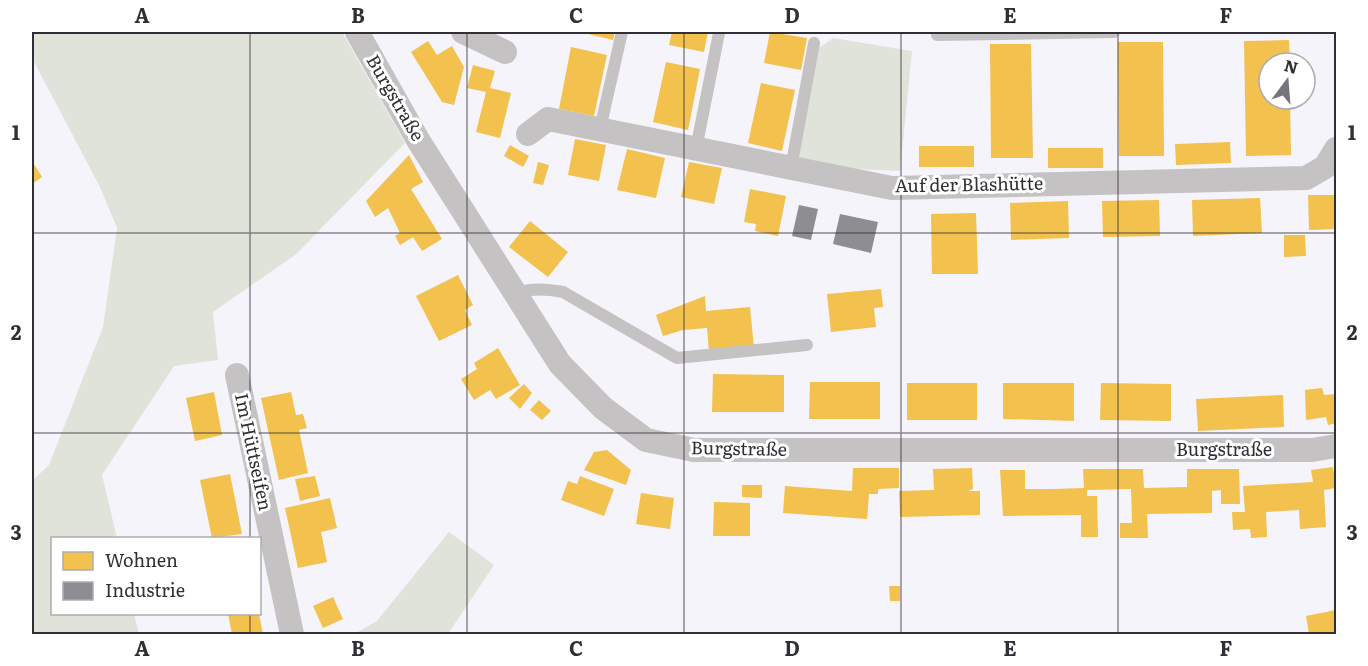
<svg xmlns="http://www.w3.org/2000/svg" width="1368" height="666" font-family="Literata,serif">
<rect width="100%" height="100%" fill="#f5f4fa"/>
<!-- green -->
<g fill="#e0e3da">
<polygon points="32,32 342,32 405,143 295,255 213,312 218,360 174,366 102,475 117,538 52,538 52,614 134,614 139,634 32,634 32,481 49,465 103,327 117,228 100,187 32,58"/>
<polygon points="833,38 912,51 900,171 854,169 797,157 819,48"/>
<polygon points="449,532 494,565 448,634 354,634 377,621"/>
</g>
<!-- homes -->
<g fill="#f2c14e">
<polygon points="580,32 615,32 613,40"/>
<polygon points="672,32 708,32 704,52 669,45"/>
<polygon points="770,32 807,38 801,70 764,63"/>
<polygon points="1289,40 1290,63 1269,63 1269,99 1290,99 1291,155 1246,156 1244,41"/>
<polygon points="428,41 437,55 452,46 464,67 454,105 442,102 411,52"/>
<polygon points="1118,42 1163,42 1164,156 1119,156"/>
<polygon points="990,44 1031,44 1033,158 991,158"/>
<polygon points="571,47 607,55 594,116 559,109"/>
<polygon points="666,62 700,69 688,130 653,122"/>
<polygon points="473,65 495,71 490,88 511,93 500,138 476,132 486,92 467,88"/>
<polygon points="761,83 795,90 782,151 748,143"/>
<polygon points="575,139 606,145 599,181 568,175"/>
<polygon points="1230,142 1231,163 1176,165 1175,144"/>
<polygon points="510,145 529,156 523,167 504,156"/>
<rect x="919" y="146" width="55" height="21"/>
<rect x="1048" y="148" width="55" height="20"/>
<polygon points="627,149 665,158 656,198 617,190"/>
<polygon points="409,155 423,182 411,189 442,239 422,251 413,237 400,245 395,236 400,233 388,208 375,217 366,201"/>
<polygon points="32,161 42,177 32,184"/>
<polygon points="538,162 549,165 543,185 533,183"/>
<polygon points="689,162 722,168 714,204 681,197"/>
<polygon points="750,189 786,196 778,236 755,231 756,224 744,222"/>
<polygon points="1308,195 1336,195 1336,229 1309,230"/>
<polygon points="1260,198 1262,233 1193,236 1192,200"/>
<polygon points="1159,200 1160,236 1103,237 1102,201"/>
<polygon points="1068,201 1069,238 1011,240 1010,203"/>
<polygon points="976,213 978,274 932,274 931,214"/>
<polygon points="530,221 568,252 548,277 509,247"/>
<polygon points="1284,235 1305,235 1306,256 1284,257"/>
<polygon points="458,275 473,305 465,310 472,325 439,341 416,296"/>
<polygon points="881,289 883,307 874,308 876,327 831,332 827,294"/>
<polygon points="705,296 706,311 750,307 754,348 709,352 707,328 683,330 663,336 656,315"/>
<polygon points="498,348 520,385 496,399 490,390 474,400 461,379 477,369 474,363"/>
<polygon points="713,374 784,375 784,412 712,412"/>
<polygon points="810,382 880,382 880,419 809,419"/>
<rect x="907" y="383" width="70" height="37"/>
<polygon points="1003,383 1074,383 1074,421 1003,419"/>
<polygon points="1101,383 1171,384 1171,421 1100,420"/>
<polygon points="524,384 532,393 520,409 509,398"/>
<polygon points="1322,388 1324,395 1336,394 1336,423 1328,425 1326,417 1306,420 1305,390"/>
<polygon points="214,392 222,435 195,441 186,398"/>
<polygon points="291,392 296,415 303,414 307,428 299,430 308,473 279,480 261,398"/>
<polygon points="1283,395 1284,427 1198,431 1196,399"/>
<polygon points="539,400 551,411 542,420 530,410"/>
<polygon points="607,450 631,470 626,485 584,470 594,452"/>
<polygon points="1333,467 1336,488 1324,490 1326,527 1300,529 1299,510 1266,512 1267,537 1251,538 1250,529 1233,530 1232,512 1245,512 1243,486 1313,482 1311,470"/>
<polygon points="853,468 899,468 899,488 878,489 878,494 869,494 867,519 783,513 785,486 852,491"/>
<polygon points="972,468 973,489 968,491 980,491 980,515 900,517 899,491 934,490 933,469"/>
<polygon points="1083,469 1143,469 1144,488 1187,487 1187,469 1239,469 1240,504 1221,504 1221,490 1212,491 1212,513 1147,514 1148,538 1120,538 1120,523 1132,523 1131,489 1087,490 1087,496 1097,496 1098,537 1081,537 1081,515 1003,516 1000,470 1025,470 1025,489 1053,489 1084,488"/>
<polygon points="230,474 242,534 212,538 200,480"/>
<polygon points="315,476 320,496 300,501 295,479"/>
<polygon points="580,476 614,489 604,516 561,500 568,481 577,484"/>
<polygon points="742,485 762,485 762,498 742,497"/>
<polygon points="641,493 674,498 670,529 636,524"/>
<polygon points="330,498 337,528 321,532 327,562 298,568 285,508"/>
<polygon points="714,502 750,503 750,536 713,536"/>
<polygon points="889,586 900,586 900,601 890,601"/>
<polygon points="333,597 343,619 323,628 313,606"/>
<polygon points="1336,610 1336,634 1309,634 1306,616"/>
<polygon points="228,614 259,614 263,634 232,634"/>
</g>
<!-- industry -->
<g fill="#8d8d92">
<polygon points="799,205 818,209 811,240 792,236"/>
<polygon points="840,214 878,222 871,253 833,244"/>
</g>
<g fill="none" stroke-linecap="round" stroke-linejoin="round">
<!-- service -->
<g stroke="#c5c2c3" stroke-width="12">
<polyline points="937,35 1114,32"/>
<polyline points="600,129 622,32"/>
<polyline points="696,149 719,33"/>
<polyline points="791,168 814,43"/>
<path d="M 515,293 C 532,288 546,289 563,292 L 677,358 L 807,345"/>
</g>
<!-- minor -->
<g stroke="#c5c2c3" stroke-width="24">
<polyline points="357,32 418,140 560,364 603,408 646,440 694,450 1312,450 1336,446"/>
<polyline points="463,32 505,52"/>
<polyline points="528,134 548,119 892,188 1306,178 1325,167 1336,149"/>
<polyline points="237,375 292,634"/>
</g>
</g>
<!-- grid -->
<path fill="none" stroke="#312f35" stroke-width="1.5" stroke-opacity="0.55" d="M 250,32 L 250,538M 467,32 L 467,634M 684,32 L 684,634M 901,32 L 901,634M 1118,32 L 1118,634M 32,233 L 1336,233M 32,433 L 1336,433M 250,614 L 250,634"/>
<g text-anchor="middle" stroke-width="6" stroke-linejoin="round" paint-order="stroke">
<!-- street labels -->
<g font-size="18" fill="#312f35" stroke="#fff">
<text transform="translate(395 98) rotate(60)" y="6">Burgstraße</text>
<text transform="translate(969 185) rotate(-1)" y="6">Auf der Blashütte</text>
<text transform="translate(739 449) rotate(1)" y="6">Burgstraße</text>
<text x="1224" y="456">Burgstraße</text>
<text transform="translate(253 452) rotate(78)" y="6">Im Hüttseifen</text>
</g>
</g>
<!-- border -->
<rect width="1368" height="666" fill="none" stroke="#ffffff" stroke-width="66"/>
<!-- legend -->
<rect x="51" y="537" width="210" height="78" fill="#ffffff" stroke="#adacae" stroke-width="1.5"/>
<rect x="63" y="552" width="30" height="18" fill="#f2c14e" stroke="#adacae" stroke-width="1.5"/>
<text x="105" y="567" font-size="18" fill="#312f35">Wohnen</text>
<rect x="63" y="582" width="30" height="18" fill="#8d8d92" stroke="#adacae" stroke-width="1.5"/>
<text x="105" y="597" font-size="18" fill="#312f35">Industrie</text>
<!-- north arrow -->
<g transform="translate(1287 81) rotate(16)"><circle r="28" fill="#ffffff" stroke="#adacae" stroke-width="1.5"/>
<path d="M0-4.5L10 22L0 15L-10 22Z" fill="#76747a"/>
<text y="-9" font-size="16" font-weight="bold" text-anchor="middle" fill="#312f35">N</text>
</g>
<rect x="33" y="33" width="1302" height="600" fill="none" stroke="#312f35" stroke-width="2"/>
<g font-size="20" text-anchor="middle" font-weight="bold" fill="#312f35">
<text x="142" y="23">A</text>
<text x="358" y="23">B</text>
<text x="576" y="23">C</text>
<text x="792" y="23">D</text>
<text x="1010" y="23">E</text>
<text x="1226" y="23">F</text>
<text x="16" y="140">1</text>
<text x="1352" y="140">1</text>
<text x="16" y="340">2</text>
<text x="1352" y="340">2</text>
<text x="16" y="540">3</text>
<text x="1352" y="540">3</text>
<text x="142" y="656">A</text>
<text x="358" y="656">B</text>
<text x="576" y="656">C</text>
<text x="792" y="656">D</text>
<text x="1010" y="656">E</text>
<text x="1226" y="656">F</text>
</g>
</svg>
